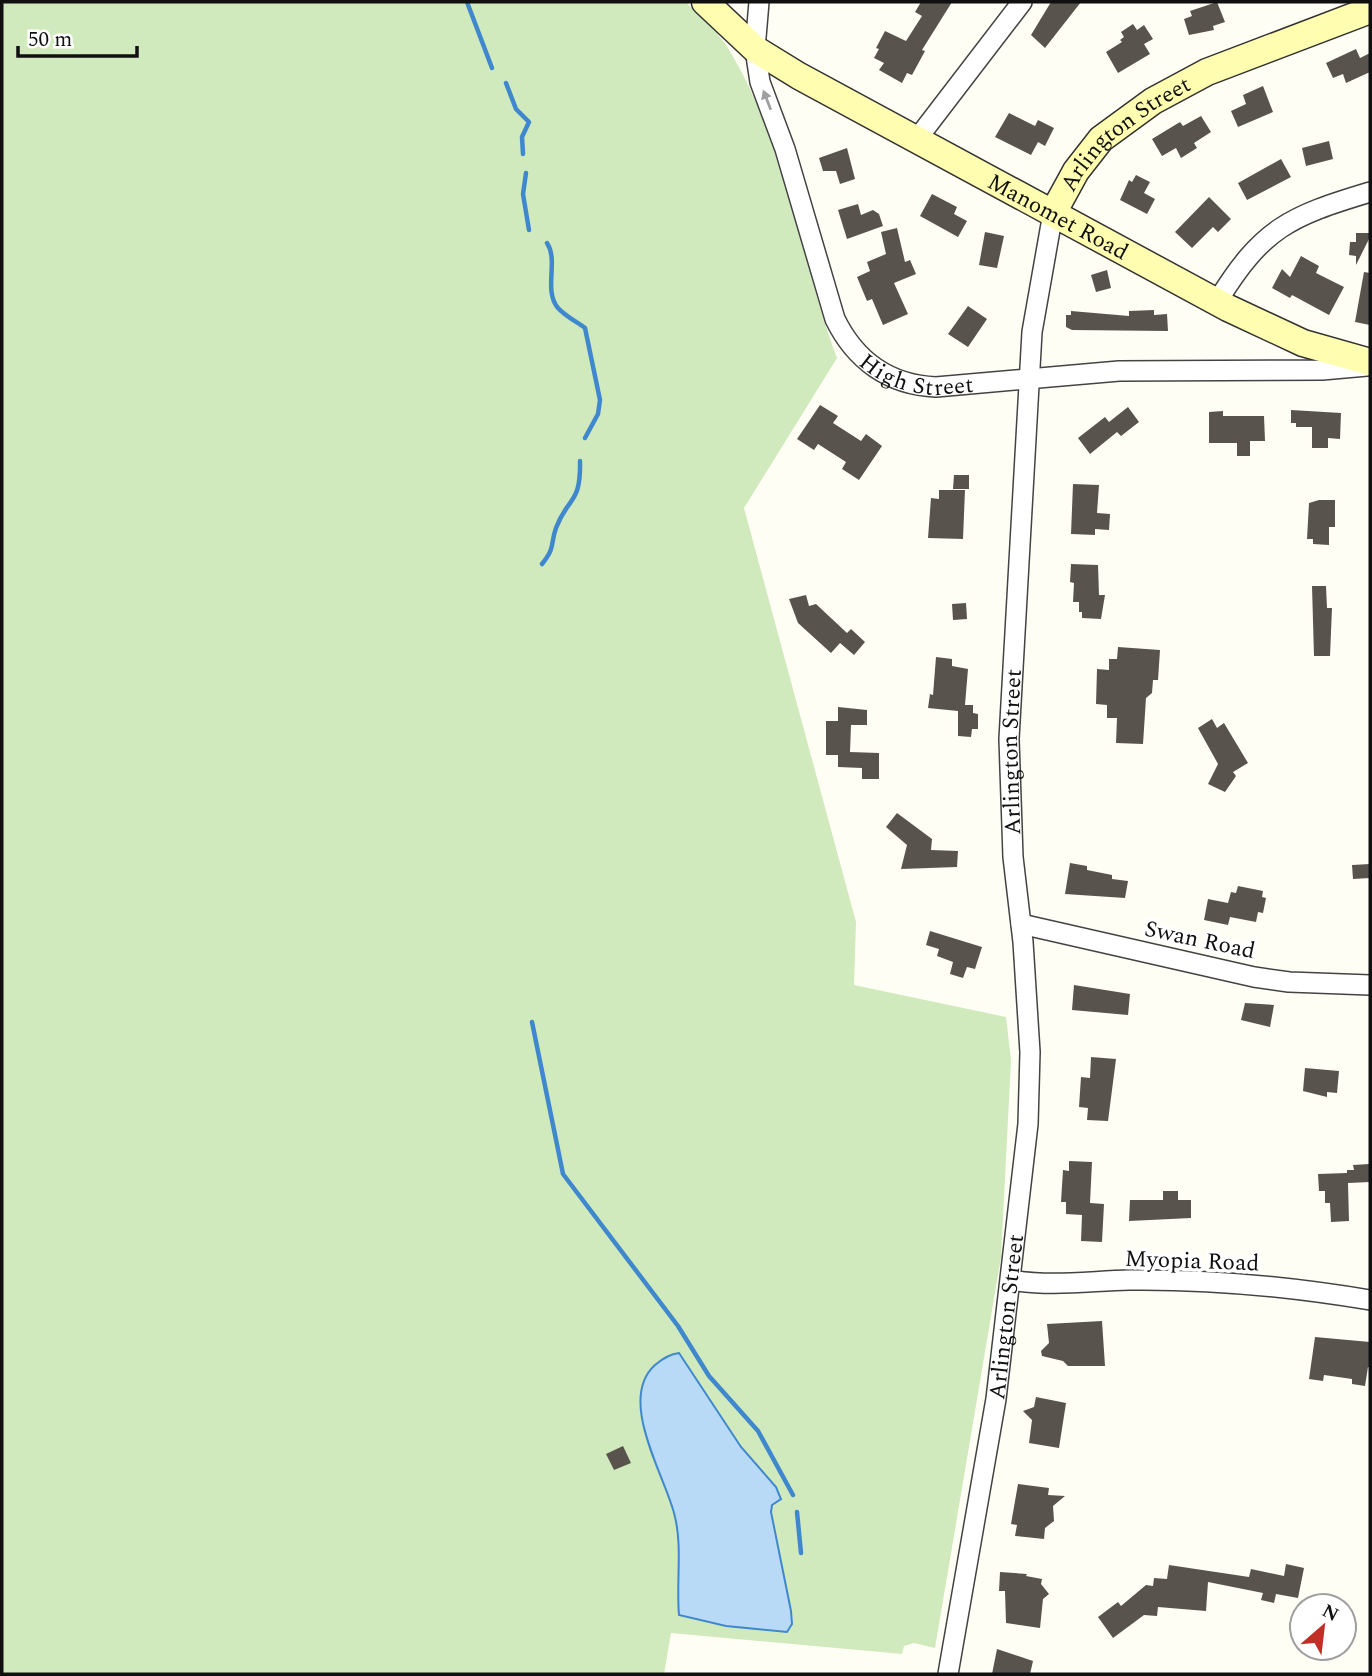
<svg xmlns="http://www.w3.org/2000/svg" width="1372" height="1676" font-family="Spectral,serif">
<rect width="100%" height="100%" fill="#fffef4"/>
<!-- grass -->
<path fill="#d0eabd" d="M 2,2 L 686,2 C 699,16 715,29 726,45 C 785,138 799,256 837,358 L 744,508 L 856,922 L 854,985 L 1006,1017 L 1011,1060 L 1001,1257 L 935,1648 L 914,1643 L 904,1646 L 902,1654 L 671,1633 L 664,1674 L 2,1674 Z"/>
<!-- water -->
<path fill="#b9daf6" stroke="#3f88ce" stroke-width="2" d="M 679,1353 L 741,1447 L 776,1487 L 781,1499 L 772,1505 L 771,1512 L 791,1611 L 792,1624 L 787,1632 L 726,1626 L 679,1615 C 676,1582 683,1545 674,1513 C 664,1474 617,1399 655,1365 C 662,1359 669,1354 679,1353 Z"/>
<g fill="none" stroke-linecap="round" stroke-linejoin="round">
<!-- stream -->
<g stroke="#3f88ce" stroke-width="4.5">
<polyline points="467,2 492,68"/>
<polyline points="506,83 516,109 529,122 522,137 523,154"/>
<polyline points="526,173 523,194 529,230"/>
<path d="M 547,243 C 559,261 543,290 558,308 C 565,316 577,322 585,328 L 600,400 L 598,414 L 585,438"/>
<path d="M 542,564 C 556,546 550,545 556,528 C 568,496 581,505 580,461"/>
<polyline points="532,1022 563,1174 678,1326 709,1376 758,1431 793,1495"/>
<polyline points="797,1512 801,1553"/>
</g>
</g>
<!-- building -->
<g fill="#59534d">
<polygon points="921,2 952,2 922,50 925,51 912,75 907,73 902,83 879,70 884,63 874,58 879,49 876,48 885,31 906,41 922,16 915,12"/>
<polygon points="1051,2 1081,2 1045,48 1031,35"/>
<polygon points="1217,2 1225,22 1213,26 1214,30 1189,35 1184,19 1192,16 1190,11"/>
<polygon points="1133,24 1137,30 1144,25 1153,39 1144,44 1150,54 1118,73 1106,52 1122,42 1120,40 1124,37 1121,32"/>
<polygon points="1356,49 1360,58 1370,53 1370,72 1346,83 1343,74 1333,78 1326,63"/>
<polygon points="1263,86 1273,112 1238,127 1231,111 1246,104 1243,95"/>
<polygon points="1009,113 1035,126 1038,120 1054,128 1045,146 1038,142 1031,155 995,137"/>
<polygon points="1201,116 1211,132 1194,143 1197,148 1181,158 1176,148 1162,156 1152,139 1180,122 1183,126"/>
<polygon points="1329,141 1333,159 1306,166 1302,148"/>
<polygon points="847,148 855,179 840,184 836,171 823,171 819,158"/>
<polygon points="1281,159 1291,177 1247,200 1238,183"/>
<polygon points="1136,175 1150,182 1144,193 1155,199 1147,214 1120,200 1129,180 1132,182"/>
<polygon points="932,194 957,207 954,214 967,221 958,237 920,216"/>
<polygon points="1209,197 1231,219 1218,232 1213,227 1192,248 1175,232"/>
<polygon points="858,204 861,215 873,210 879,214 883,226 847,239 838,210"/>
<polygon points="897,228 905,262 910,260 916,274 894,283 908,314 883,325 872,299 867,301 857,277 870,271 867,262 886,254 881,232"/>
<polygon points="985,232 1004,236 997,268 979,265"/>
<polygon points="1356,233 1370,233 1370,237 1356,265 1356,256 1349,255 1350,242 1356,242"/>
<polygon points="1301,256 1319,266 1316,273 1344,287 1329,315 1292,295 1290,298 1272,288 1282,269 1290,277"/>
<polygon points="1107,270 1111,288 1096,292 1091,275"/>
<polygon points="1364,272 1370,273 1370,325 1355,322"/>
<polygon points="968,306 987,319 968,347 948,334"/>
<polygon points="1154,310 1154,315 1167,314 1168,331 1072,330 1066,327 1066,315 1071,315 1071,311 1129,316 1129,311"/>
<polygon points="820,405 838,416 833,423 861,441 866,434 882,446 859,480 842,469 846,462 818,444 814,450 797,439"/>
<polygon points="1128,407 1139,422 1121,436 1117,432 1090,454 1078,438 1105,417 1109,422"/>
<polygon points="1291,410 1341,413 1340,439 1328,438 1328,448 1312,448 1312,427 1296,427 1296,423 1291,423"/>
<polygon points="1223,411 1223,416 1264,416 1265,441 1250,441 1250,456 1237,456 1237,443 1209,443 1209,412"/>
<polygon points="954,475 969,475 969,489 953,489"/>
<polygon points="1073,484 1099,485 1097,513 1110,514 1109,530 1095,529 1095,535 1071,534"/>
<polygon points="939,490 965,490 963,539 928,538 931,498 939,499"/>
<polygon points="1319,500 1335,500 1335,527 1329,527 1329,545 1313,544 1313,539 1307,539 1309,503"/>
<polygon points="1071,564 1098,565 1099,595 1105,595 1101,619 1082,618 1082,612 1079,612 1079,602 1073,602 1074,583 1070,582"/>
<polygon points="1312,586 1326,586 1327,608 1332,608 1330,656 1314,656"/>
<polygon points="806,595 809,606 816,604 847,633 851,629 865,642 854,655 840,643 831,653 798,623 789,599"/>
<polygon points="966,603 967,619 953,620 952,604"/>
<polygon points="1118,647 1160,650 1158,680 1153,680 1152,693 1146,698 1143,744 1116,743 1117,718 1107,718 1107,705 1096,704 1097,669 1109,670 1109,659 1117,659"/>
<polygon points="936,657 952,659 952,666 968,669 965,705 973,705 973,713 978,714 978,729 972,729 971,737 958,736 958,711 928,708 930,694 933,695"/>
<polygon points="838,707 867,710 867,725 851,725 850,752 879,753 879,779 862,779 862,768 838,767 838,755 826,755 826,721 838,721"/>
<polygon points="1212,719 1217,728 1224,723 1248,763 1233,772 1236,776 1225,792 1208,784 1218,764 1198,728"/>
<polygon points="897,813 932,839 931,850 958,851 957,867 901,869 907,845 886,827"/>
<polygon points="1070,863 1087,866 1087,870 1112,875 1112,879 1128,881 1125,898 1065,894"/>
<polygon points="1370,864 1370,878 1353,879 1352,865"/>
<polygon points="1238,886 1263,891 1262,897 1266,898 1263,913 1258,912 1256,922 1230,917 1228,925 1204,920 1208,899 1228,903 1231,892 1236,893"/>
<polygon points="930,931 982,947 975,969 967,967 963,978 950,974 953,962 937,956 939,949 926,945"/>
<polygon points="1074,985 1130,994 1128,1015 1072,1010"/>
<polygon points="1245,1003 1274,1005 1270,1027 1241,1020"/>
<polygon points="1091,1057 1116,1059 1108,1121 1087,1120 1088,1108 1079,1107 1081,1077 1090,1078"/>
<polygon points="1305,1068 1339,1071 1337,1093 1327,1092 1327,1097 1303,1091"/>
<polygon points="1069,1161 1092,1162 1090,1203 1104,1204 1102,1242 1081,1241 1082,1215 1066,1214 1066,1202 1061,1202 1063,1170 1069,1171"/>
<polygon points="1369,1164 1370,1182 1348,1183 1349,1221 1331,1222 1330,1203 1325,1203 1325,1191 1319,1191 1318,1174 1347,1173 1347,1170 1354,1170 1353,1165"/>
<polygon points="1163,1191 1178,1191 1178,1200 1191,1200 1191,1218 1129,1221 1130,1200 1163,1200"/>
<polygon points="1102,1321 1105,1366 1068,1366 1063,1361 1042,1356 1041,1351 1049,1343 1047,1324"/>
<polygon points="1315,1337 1370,1342 1370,1368 1368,1367 1365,1386 1352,1384 1352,1379 1324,1375 1323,1381 1309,1379"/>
<polygon points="1036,1397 1066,1403 1059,1448 1029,1443 1032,1420 1023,1411 1034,1407"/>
<polygon points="623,1446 631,1463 614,1470 606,1454"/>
<polygon points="1018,1484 1049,1488 1048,1495 1065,1496 1053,1506 1054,1521 1045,1528 1044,1539 1015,1536 1017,1525 1011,1524"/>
<polygon points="1286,1564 1304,1568 1298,1598 1276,1594 1274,1603 1261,1600 1263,1593 1208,1582 1206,1611 1158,1607 1157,1616 1144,1615 1113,1638 1098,1617 1118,1602 1121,1606 1146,1585 1153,1586 1154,1578 1167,1579 1169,1565 1249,1577 1251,1569 1284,1576"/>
<polygon points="1000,1572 1027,1574 1026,1576 1042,1579 1041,1584 1049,1594 1043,1599 1040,1628 1006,1623 1005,1591 999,1591"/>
<polygon points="997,1649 1033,1661 1030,1674 992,1674"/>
</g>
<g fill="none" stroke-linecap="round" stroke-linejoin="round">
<defs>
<g id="street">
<path id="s1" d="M 759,2 L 755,49 L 760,82 L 785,149 L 835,319 C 855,360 889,385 936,387 L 1119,371 L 1322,370 L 1367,366"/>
<polyline points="917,139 1022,2"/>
<path d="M 1217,302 C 1262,228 1290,216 1370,192"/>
<polyline points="1021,924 1254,977 1289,982 1370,985"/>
<path d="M 1011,1280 C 1052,1287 1089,1281 1129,1280 C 1209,1279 1292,1287 1370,1300"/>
<path id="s2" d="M 948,1674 L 996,1399 L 1028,1124 L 1030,1052 L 1023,942 L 1013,857 L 1009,739 L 1032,332 L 1053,213"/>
</g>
<g id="secondary">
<path id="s3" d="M 705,2 L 755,49 L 799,76 L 1228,308 L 1303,343 L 1370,362"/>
<path id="s4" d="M 1053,213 L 1076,171 L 1101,139 L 1153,101 L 1207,72 L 1370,10"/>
</g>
</defs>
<!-- street casing -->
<use href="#street" stroke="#434343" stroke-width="22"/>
<!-- secondary casing -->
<use href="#secondary" stroke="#323232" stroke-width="29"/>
<!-- street -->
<use href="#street" stroke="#fff" stroke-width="19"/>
<!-- secondary -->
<use href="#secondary" stroke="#fefdb0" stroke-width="26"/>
</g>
<!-- one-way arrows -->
<defs><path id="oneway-solid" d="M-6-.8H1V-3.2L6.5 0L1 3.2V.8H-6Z" transform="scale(1.75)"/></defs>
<use fill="#9f9f9f" href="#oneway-solid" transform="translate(767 100) rotate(-111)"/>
<g text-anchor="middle" stroke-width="7" stroke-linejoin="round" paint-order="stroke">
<!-- street labels -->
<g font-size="23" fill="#101010" stroke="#fff">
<text dy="8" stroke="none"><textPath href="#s4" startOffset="110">Arlington Street</textPath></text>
<text dy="8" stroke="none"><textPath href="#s3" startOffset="415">Manomet Road</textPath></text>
<text dy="8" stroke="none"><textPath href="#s1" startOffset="436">High Street</textPath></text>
<text dy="8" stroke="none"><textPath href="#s2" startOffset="929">Arlington Street</textPath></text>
<text transform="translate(1200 939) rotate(12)" y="8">Swan Road</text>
<text transform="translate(1192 1260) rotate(2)" y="8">Myopia Road</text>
<text dy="8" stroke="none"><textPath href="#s2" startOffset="362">Arlington Street</textPath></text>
</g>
</g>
<!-- border -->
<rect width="1372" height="1676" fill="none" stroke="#101010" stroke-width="7"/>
<!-- north arrow -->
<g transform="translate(1323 1627) rotate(28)"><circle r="33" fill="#ffffff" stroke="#9f9f9f" stroke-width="2"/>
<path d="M0-5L12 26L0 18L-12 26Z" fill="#c22e27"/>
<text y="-10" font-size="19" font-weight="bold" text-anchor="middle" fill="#101010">N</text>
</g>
<!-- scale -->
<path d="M18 46v10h119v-10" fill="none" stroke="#101010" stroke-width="3.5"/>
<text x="28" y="46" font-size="21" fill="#101010" stroke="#ffffff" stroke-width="5" paint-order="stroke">50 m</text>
</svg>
